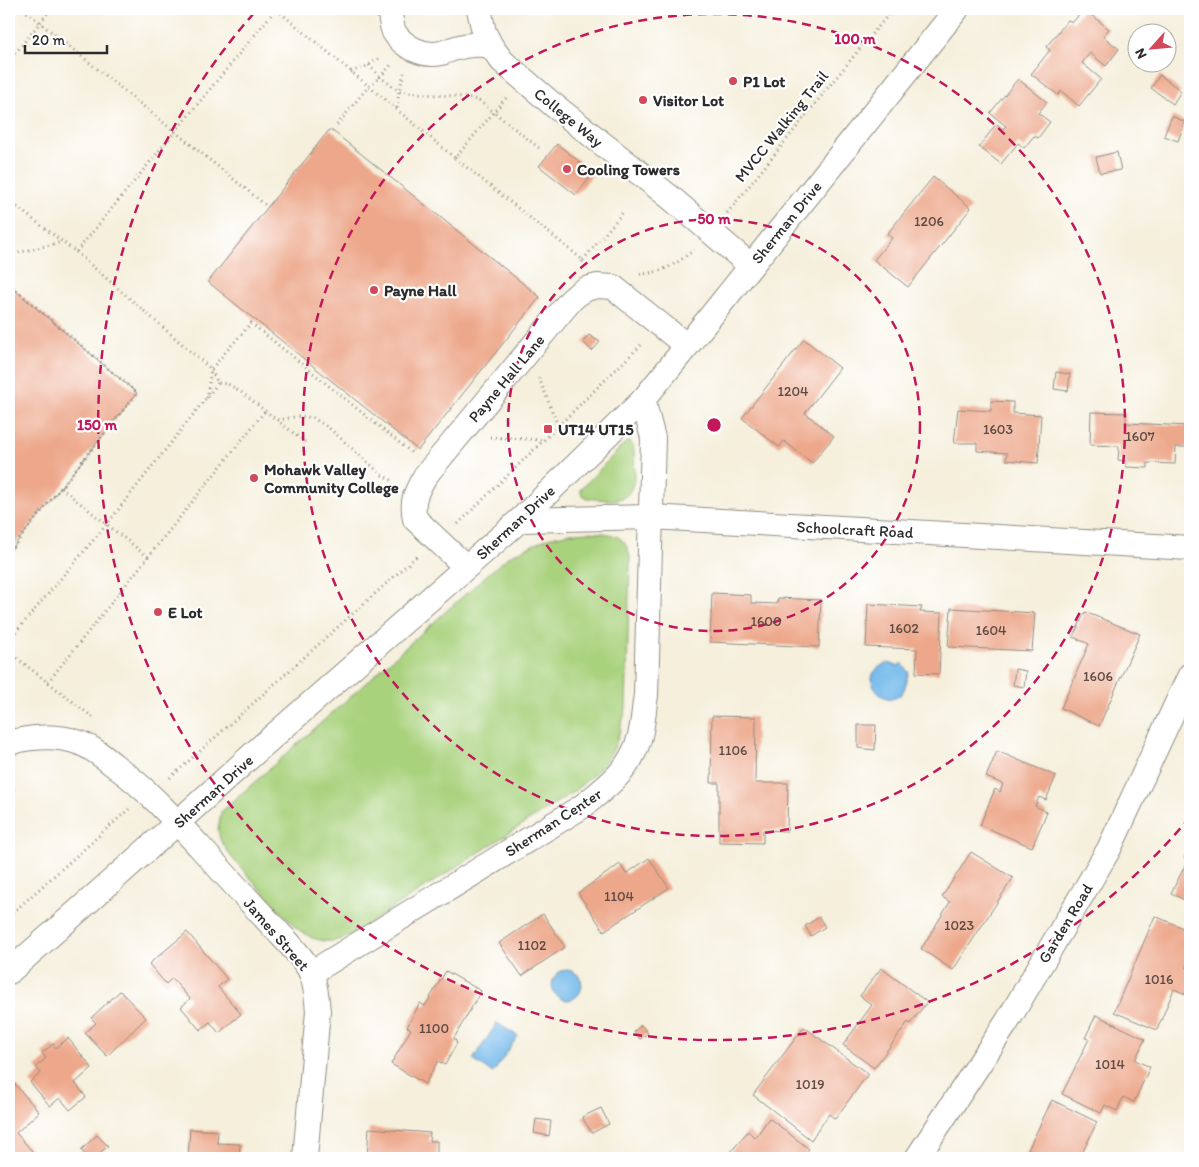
<svg xmlns="http://www.w3.org/2000/svg" width="1199" height="1167" font-family="Itim,sans-serif">
<rect width="100%" height="100%" fill="#fff"/>
<filter id="ink" filterUnits="userSpaceOnUse"><feTurbulence type="fractalNoise" baseFrequency=".02" numOctaves="2"/><feDisplacementMap in="SourceGraphic" scale="10" xChannelSelector="R" yChannelSelector="G"/><feConvolveMatrix kernelMatrix="1 2 1 2 8 2 1 2 1" color-interpolation-filters="sRGB"/></filter>
<filter id="wash" filterUnits="userSpaceOnUse"><feTurbulence type="fractalNoise" baseFrequency=".0096" numOctaves="4" result="noise"/><feDisplacementMap in="SourceGraphic" scale="20" xChannelSelector="R" yChannelSelector="G"/><feGaussianBlur stdDeviation="1.12" result="paint"/><feColorMatrix in="noise" values="0 0 0 0 0 0 0 0 0 0 0 0 0 0 0 0 0 1.4 0 .05"/><feComposite in="paint" operator="in"/></filter>
<g filter="url(#wash)">
<rect width="100%" height="100%" fill="#f5efdc"/>
<!-- green -->
<g fill="#a9d27d" stroke="#6a7e54">
<path d="M 627,442 L 630,442 L 633,445 L 634,450 C 634,465 639,494 619,499 C 612,501 595,499 587,498 L 581,494 L 581,489 L 624,444 Z"/>
<path d="M 590,532 C 611,534 626,533 630,558 L 626,709 C 622,722 619,737 613,750 C 603,767 588,780 573,792 L 354,933 L 345,938 L 334,941 L 324,941 L 312,938 L 296,928 L 232,858 L 222,843 L 220,839 L 218,829 L 221,812 L 489,573 L 509,556 L 548,538 L 570,533 Z"/>
</g>
<!-- water -->
<g fill="#74baeb" stroke="#50728b">
<path d="M 888,663 L 898,666 L 902,663 L 909,673 C 905,680 907,689 900,695 C 884,710 853,674 888,663 Z"/>
<circle cx="567" cy="985" r="15"/>
<polygon points="497,1023 518,1036 493,1073 473,1060"/>
</g>
<g id="blocks">
<!-- building -->
<g fill="#eda78a">
<polygon points="1084,9 1109,29 1103,36 1119,49 1106,66 1090,53 1082,63 1101,79 1079,106 1061,91 1058,95 1031,74 1050,50 1046,47 1068,20 1073,22"/>
<polygon points="1160,75 1181,91 1173,104 1151,88"/>
<polygon points="1018,79 1047,102 1038,113 1050,122 1038,138 1034,136 1024,148 1018,143 1001,164 979,147 996,124 1003,129 1006,126 990,113"/>
<polygon points="1172,116 1185,122 1178,141 1164,136"/>
<polygon points="330,129 540,297 418,450 208,282"/>
<polygon points="557,144 594,173 576,195 539,166"/>
<polygon points="1117,152 1121,170 1100,173 1096,157"/>
<polygon points="933,177 971,208 908,287 874,260 892,238 887,234"/>
<polygon points="9,285 137,393 9,552"/>
<polygon points="589,335 600,342 592,351 583,342"/>
<polygon points="804,339 840,368 805,413 834,436 812,463 784,441 779,447 742,418"/>
<polygon points="1056,372 1070,374 1068,391 1054,389"/>
<polygon points="991,401 1013,402 1013,413 1041,415 1038,463 1006,460 1007,453 977,451 977,443 954,443 958,409 991,411"/>
<polygon points="1091,412 1126,413 1126,423 1190,426 1190,447 1176,447 1175,464 1148,463 1148,468 1126,467 1126,461 1118,460 1119,446 1090,445"/>
<polygon points="712,593 751,595 751,603 777,604 778,598 821,600 819,647 710,642"/>
<polygon points="868,604 922,607 920,612 942,613 939,674 916,673 917,649 866,647"/>
<polygon points="951,608 1035,613 1032,651 948,647"/>
<polygon points="1085,612 1140,634 1099,726 1061,708 1089,644 1073,637"/>
<polygon points="1015,669 1026,671 1024,687 1013,685"/>
<polygon points="712,716 756,717 755,783 788,783 787,831 763,830 763,843 719,842 719,783 711,783"/>
<polygon points="858,725 876,725 875,750 858,748"/>
<polygon points="997,751 1056,776 1046,800 1039,797 1035,806 1047,812 1032,847 980,825 995,789 1000,792 1003,784 986,777"/>
<polygon points="9,787 14,787 12,810 9,810"/>
<polygon points="1190,846 1190,903 1171,893 1188,860 1184,858"/>
<polygon points="971,852 1013,878 953,970 921,949 950,902 942,897"/>
<polygon points="649,858 669,888 604,931 578,893 620,864 626,874"/>
<polygon points="543,914 565,947 522,976 499,943"/>
<polygon points="1155,916 1190,931 1190,956 1186,967 1190,969 1190,996 1174,989 1157,1030 1114,1012"/>
<polygon points="819,917 825,927 811,936 805,926"/>
<polygon points="187,932 227,979 218,987 241,1014 219,1033 210,1022 200,1030 181,1007 190,999 172,978 166,984 149,964"/>
<polygon points="881,968 927,1002 910,1024 908,1022 874,1068 843,1045 872,1005 860,996"/>
<polygon points="446,971 481,991 454,1038 457,1043 445,1065 438,1061 425,1084 391,1064 411,1029 407,1027 420,1003 425,1006"/>
<polygon points="120,991 146,1018 107,1056 85,1033 96,1023 91,1018"/>
<polygon points="1096,1015 1145,1039 1135,1060 1150,1067 1134,1102 1123,1097 1117,1111 1105,1105 1101,1113 1062,1094 1089,1039 1085,1038"/>
<polygon points="641,1025 648,1033 640,1039 634,1032"/>
<polygon points="804,1027 868,1074 835,1119 829,1114 811,1140 753,1095"/>
<polygon points="68,1038 92,1068 75,1083 86,1097 70,1110 60,1098 50,1106 30,1082 41,1073 36,1067 46,1058 42,1053 53,1044 56,1048"/>
<polygon points="15,1084 39,1112 16,1133 32,1151 24,1158 9,1158 9,1090"/>
<polygon points="1052,1100 1097,1122 1080,1158 1024,1158"/>
<polygon points="601,1108 609,1124 592,1133 582,1117"/>
<polygon points="769,1118 809,1149 801,1158 738,1158 730,1153 748,1131 755,1138"/>
<polygon points="536,1119 551,1121 549,1136 534,1133"/>
<polygon points="369,1128 430,1133 429,1141 437,1141 437,1158 367,1158"/>
<polygon points="190,1129 218,1131 217,1143 240,1144 239,1158 188,1158"/>
<polygon points="97,1135 108,1146 94,1158 88,1158 81,1150"/>
</g>
</g>
</g>
<g filter="url(#ink)">
<use href="#blocks" fill-opacity="0" stroke="#908d84" stroke-width="1"/>
<g fill="none" stroke-linecap="round" stroke-linejoin="round">
<defs>
<g id="street">
<path d="M 390,9 C 390,17 391,24 394,32 C 403,47 424,57 441,53 C 446,52 451,49 456,48 C 468,44 479,44 491,46"/>
<polyline points="479,9 484,32 491,46 502,61 551,103 671,198 751,266"/>
<polyline points="520,520 651,517 1190,548"/>
<path d="M 466,567 L 415,519 C 411,500 416,492 425,476 L 571,300 L 578,294 L 586,289 L 597,286 L 613,287 L 687,346"/>
<path d="M 9,743 C 31,736 58,735 80,743 C 93,748 104,757 115,766 C 147,789 173,818 200,847 C 226,876 253,905 280,934 C 289,943 308,964 312,975 C 316,987 317,999 318,1011 L 305,1158"/>
<polyline points="9,972 177,823 261,747 520,520 643,400 687,346 957,9"/>
<path d="M 311,973 L 583,806 C 602,790 623,776 634,752 C 643,735 643,713 646,695 L 653,438 L 643,400"/>
<polyline points="917,1158 1007,1022 1109,849 1190,675"/>
</g>
</defs>
<!-- street casing -->
<use href="#street" stroke="#908d84" stroke-width="26"/>
<!-- path -->
<g stroke="#908d84" stroke-width="3" stroke-dasharray="1 4" stroke-linecap="butt">
<polyline points="23,9 268,207"/>
<polyline points="9,61 51,9"/>
<polyline points="351,72 369,65 381,57"/>
<polyline points="506,98 494,112 539,148"/>
<polyline points="397,108 399,91 404,73"/>
<polyline points="337,125 368,87 380,77 369,65"/>
<polyline points="455,158 583,260 582,263"/>
<polyline points="9,201 76,252 276,9 455,158 494,112 478,100 456,96 435,95 399,91 380,77 391,65"/>
<path d="M 727,213 C 782,147 834,78 890,13 L 896,9"/>
<polyline points="76,252 211,369 218,383 228,384 241,392 305,442"/>
<polyline points="9,255 62,242"/>
<polyline points="583,260 624,211"/>
<path d="M 640,274 C 663,273 676,264 694,250"/>
<polyline points="9,284 137,393 9,552"/>
<polyline points="539,378 558,426"/>
<polyline points="207,398 211,369 251,323 412,453"/>
<polyline points="278,420 300,416 313,418 329,428 382,475 393,481"/>
<polyline points="490,437 544,440"/>
<polyline points="61,488 148,557"/>
<polyline points="458,524 643,343"/>
<polyline points="9,640 107,524 218,383"/>
<polyline points="9,652 95,719"/>
<polyline points="48,682 265,411"/>
<polyline points="170,778 418,555"/>
<polyline points="9,916 129,809"/>
</g>
<!-- street -->
<use href="#street" stroke="#fff" stroke-width="24"/>
</g>
</g>
<!-- distance rings -->
<g fill="none" stroke="#c2185b" stroke-width="2.5" stroke-dasharray="9 6">
<circle cx="714" cy="425" r="206"/>
<circle cx="714" cy="425" r="411"/>
<path d="M1190 817A617 617 0 1 1 255 12"/>
</g>
<!-- markers -->
<g fill="#d1495b" stroke="#fff" stroke-width="2">
<circle cx="733" cy="81" r="5"/>
<circle cx="643" cy="100" r="5"/>
<circle cx="567" cy="169" r="5"/>
<circle cx="374" cy="290" r="5"/>
<rect x="543" y="424" width="10" height="10" rx="2.5"/>
<circle cx="254" cy="478" r="5"/>
<circle cx="158" cy="612" r="5"/>
</g>
<g text-anchor="middle" stroke-width="4.5" stroke-linejoin="round" paint-order="stroke">
<!-- number labels -->
<g font-size="14" fill="#5c4a43">
<text x="929" y="226">1206</text>
<text x="793" y="396">1204</text>
<text x="998" y="434">1603</text>
<text x="1140" y="441">1607</text>
<text x="766" y="626">1600</text>
<text x="904" y="633">1602</text>
<text x="991" y="635">1604</text>
<text x="1098" y="681">1606</text>
<text x="733" y="755">1106</text>
<text x="619" y="901">1104</text>
<text x="959" y="930">1023</text>
<text x="532" y="950">1102</text>
<text x="1159" y="984">1016</text>
<text x="434" y="1033">1100</text>
<text x="1110" y="1069">1014</text>
<text x="810" y="1089">1019</text>
</g>
<!-- poi labels -->
<g font-size="16" font-weight="bold" fill="#2b2b2b" stroke="#fff" text-anchor="start">
<text x="743" y="87">P1 Lot</text>
<text x="653" y="106">Visitor Lot</text>
<text x="577" y="175">Cooling Towers</text>
<text x="384" y="296">Payne Hall</text>
<text x="558" y="435">UT14 UT15</text>
<text x="264" y="475">Mohawk Valley<tspan x="264" dy="18">Community College</tspan></text>
<text x="168" y="618">E Lot</text>
</g>
<!-- street labels -->
<g font-size="16" fill="#2b2b2b" stroke="#fff">
<text transform="translate(569 117) rotate(39)" y="6">College Way</text>
<text transform="translate(781 126) rotate(-51)" y="6">MVCC Walking Trail</text>
<text transform="translate(786 222) rotate(-51)" y="6">Sherman Drive</text>
<text transform="translate(506 378) rotate(-50)" y="6">Payne Hall Lane</text>
<text transform="translate(515 522) rotate(-43)" y="6">Sherman Drive</text>
<text transform="translate(855 529) rotate(3)" y="6">Schoolcraft Road</text>
<text transform="translate(213 791) rotate(-42)" y="6">Sherman Drive</text>
<text transform="translate(553 822) rotate(-33)" y="6">Sherman Center</text>
<text transform="translate(1065 923) rotate(-59)" y="6">Garden Road</text>
<text transform="translate(277 934) rotate(49)" y="6">James Street</text>
</g>
</g>
<circle cx="714" cy="425" r="8" fill="#c2185b" stroke="#fff" stroke-width="2.5"/>
<g font-size="15" text-anchor="middle" font-weight="bold" fill="#c2185b" stroke="#fff" stroke-width="4.5" stroke-linejoin="round" paint-order="stroke">
<text x="855" y="44">100 m</text>
<text x="714" y="224">50 m</text>
<text x="97" y="430">150 m</text>
</g>
<!-- margin -->
<rect width="1199" height="1167" fill="none" stroke="#fff" stroke-width="30"/>
<!-- north arrow -->
<g transform="translate(1152 48) rotate(243)"><circle r="24" fill="#ffffff" stroke="#aaaaaa"/>
<path d="M0-4L9 19L0 12L-9 19Z" fill="#d1495b"/>
<text y="-8" font-size="14" font-weight="bold" text-anchor="middle" fill="#2b2b2b">N</text>
</g>
<!-- scale -->
<path d="M25 45v8h82v-8" fill="none" stroke="#2b2b2b" stroke-width="2.5"/>
<text x="32" y="45" font-size="15" fill="#2b2b2b" stroke="#ffffff" stroke-width="4" paint-order="stroke">20 m</text>
</svg>
